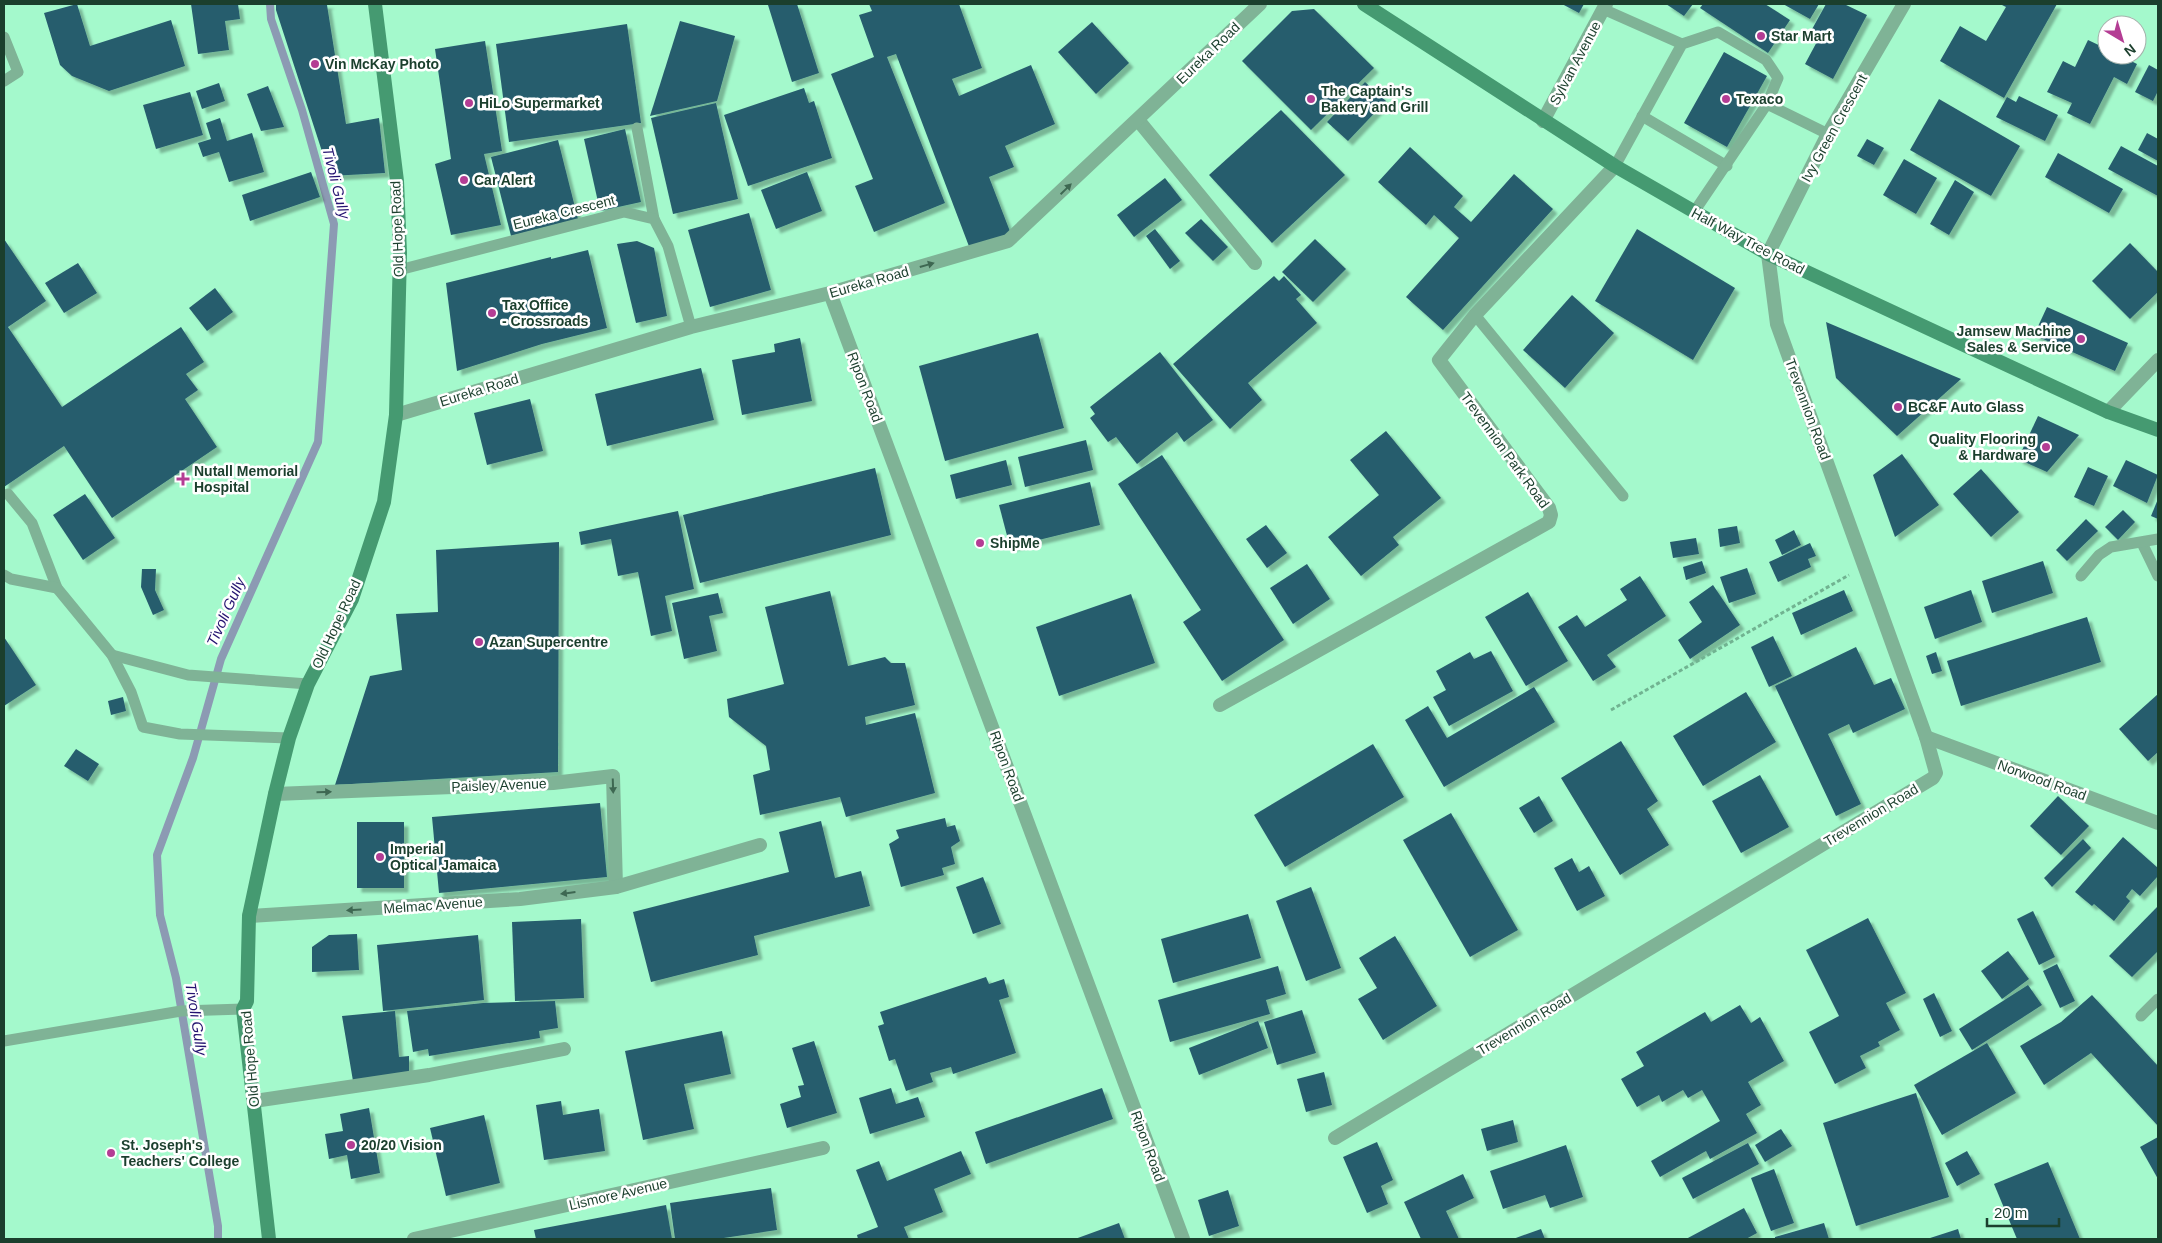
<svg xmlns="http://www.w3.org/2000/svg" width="2162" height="1243" font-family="Helvetica,sans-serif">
<defs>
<filter id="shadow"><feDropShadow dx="4.5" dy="4.5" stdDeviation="1" flood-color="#0004"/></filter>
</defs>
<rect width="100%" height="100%" fill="#a4f9cc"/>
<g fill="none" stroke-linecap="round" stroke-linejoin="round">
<!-- stream -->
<polyline stroke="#8c9ab3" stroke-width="8" points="218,1239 218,1226 176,978 160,915 157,855 193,758 221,659 318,442 334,224 302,110 271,19 270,4"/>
</g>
<!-- building -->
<g fill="#275d6d" filter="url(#shadow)">
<polygon points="77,4 90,46 171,20 185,66 109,91 72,76 60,65 44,13"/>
<polygon points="191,4 238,4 240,19 225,21 229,50 198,54"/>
<polygon points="276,4 331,4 327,5 346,124 379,118 385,173 330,176 276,10"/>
<polygon points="772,4 797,4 819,73 792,82 768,5"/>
<polygon points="869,4 959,4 982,68 952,79 959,96 1031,65 1055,124 1005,146 1014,167 989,177 1011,234 970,249 896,54 887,57 945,203 874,232 855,186 873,179 831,74 874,57 859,15 872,11"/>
<polygon points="1562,4 1584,4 1579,13"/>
<polygon points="1666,4 1693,4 1684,16"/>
<polygon points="1703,4 1765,4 1790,20 1768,53 1700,8"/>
<polygon points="1783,4 1819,4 1810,19"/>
<polygon points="1826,4 1844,4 1867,15 1833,79 1805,64 1820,36 1811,31"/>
<polygon points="2000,4 2057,4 2004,98 1940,61 1960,26 1986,41 2006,7"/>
<polygon points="1314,9 1374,68 1311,130 1242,61 1292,11"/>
<polygon points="680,21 735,36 717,101 650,116"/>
<polygon points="1092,22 1129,63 1096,94 1058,52"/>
<polygon points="627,24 641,123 509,142 496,44"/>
<polygon points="2088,40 2107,49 2107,55 2119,55 2137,64 2127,84 2114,77 2090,124 2067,113 2072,103 2047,92 2063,61 2075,67"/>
<polygon points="485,41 502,151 484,154 501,225 451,235 435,164 451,159 435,49"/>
<polygon points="1724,52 1767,76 1727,147 1684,123"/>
<polygon points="2149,65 2158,70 2158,91 2153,101 2135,92"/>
<polygon points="1365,82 1386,101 1348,141 1327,122"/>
<polygon points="219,83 225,101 202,109 196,91"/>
<polygon points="268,86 284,127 261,131 247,94"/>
<polygon points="804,88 809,103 814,101 832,158 748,186 724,115"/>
<polygon points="190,92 203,135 156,149 143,105"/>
<polygon points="2019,96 2058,115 2045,141 1996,117 2007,97 2016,102"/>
<polygon points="1939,99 2020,146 1991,196 1910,150"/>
<polygon points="716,103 738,199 673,214 651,118"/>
<polygon points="1281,110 1345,175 1272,243 1209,175"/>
<polygon points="220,118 227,141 252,133 264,172 229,182 219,152 203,157 198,143 211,139 206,123"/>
<polygon points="625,129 641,202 600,211 584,139"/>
<polygon points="2147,133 2158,139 2158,161 2138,150"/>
<polygon points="1867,139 1884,148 1874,165 1857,156"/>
<polygon points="558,140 578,219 511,236 491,157"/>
<polygon points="2121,146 2158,166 2158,196 2108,169"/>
<polygon points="1410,147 1463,196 1454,207 1471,222 1514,174 1553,209 1443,330 1406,297 1459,238 1434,215 1426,225 1378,182"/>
<polygon points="2058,153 2123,189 2109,213 2045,177"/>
<polygon points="1904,159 1937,178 1916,214 1883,195"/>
<polygon points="311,172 320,197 250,221 242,195"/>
<polygon points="807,172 822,211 776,229 761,190"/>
<polygon points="1165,178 1182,200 1134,237 1117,215"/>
<polygon points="1955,180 1974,192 1949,235 1930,224"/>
<polygon points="749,213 771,290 710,307 688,230"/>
<polygon points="1201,219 1228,247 1213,261 1185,233"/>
<polygon points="1155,229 1180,261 1170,269 1146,236"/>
<polygon points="1637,229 1735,288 1693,360 1595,301"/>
<polygon points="4,239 46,301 8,327 62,407 181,327 204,362 186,374 198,390 185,399 217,447 112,518 64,446 4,487"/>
<polygon points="1315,239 1346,269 1313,302 1282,272"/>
<polygon points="637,241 654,248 667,316 636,323 617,244"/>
<polygon points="2130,243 2158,272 2158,292 2130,319 2092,281"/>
<polygon points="588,250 607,328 542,344 457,371 446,283 551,257 551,259"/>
<polygon points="78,263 97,293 64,313 45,283"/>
<polygon points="1274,276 1279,281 1284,276 1301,295 1296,299 1317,323 1248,383 1262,400 1230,429 1173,364"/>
<polygon points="215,288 233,312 207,331 189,308"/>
<polygon points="1572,295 1614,333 1565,388 1523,350"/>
<polygon points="2047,307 2128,343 2115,371 2034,335"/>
<polygon points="1826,322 1961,379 1897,436 1836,378"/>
<polygon points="1038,333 1064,428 945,461 919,366"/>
<polygon points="800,338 812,401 742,415 732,360 775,352 774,344"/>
<polygon points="1160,352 1213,420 1184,442 1177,432 1137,464 1116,437 1108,442 1090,418 1095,414 1090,407"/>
<polygon points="701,368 714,420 607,446 595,394"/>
<polygon points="530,399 543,451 487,465 474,413"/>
<polygon points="2038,416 2079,435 2047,472 2018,459"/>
<polygon points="1386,431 1441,498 1393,537 1399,545 1361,576 1328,537 1379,495 1350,460"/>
<polygon points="1086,440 1093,470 1025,487 1018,457"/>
<polygon points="1902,454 1939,505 1895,537 1873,475"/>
<polygon points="1162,455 1284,640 1222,681 1183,622 1201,610 1118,484"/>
<polygon points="1006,460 1012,485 956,499 950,475"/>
<polygon points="2126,460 2158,475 2147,503 2113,486"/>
<polygon points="2088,467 2108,476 2094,506 2074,497"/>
<polygon points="875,468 891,535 700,583 683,515"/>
<polygon points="1981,469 2019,512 1991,537 1953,494"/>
<polygon points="1090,482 1100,525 1010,547 999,505"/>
<polygon points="85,494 115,538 83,560 53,515"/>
<polygon points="2158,499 2158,519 2151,516"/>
<polygon points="2123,510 2135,522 2118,540 2105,527"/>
<polygon points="678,511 694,589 665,596 672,631 651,636 638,572 618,576 611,539 581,545 579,532"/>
<polygon points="2086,519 2098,531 2067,561 2056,550"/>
<polygon points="1266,525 1287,553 1267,568 1246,539"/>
<polygon points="1737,526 1740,543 1720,547 1718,529"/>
<polygon points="1794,530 1801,545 1782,555 1775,540"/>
<polygon points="1696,538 1699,554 1673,558 1670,542"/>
<polygon points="559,542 558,772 335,785 370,676 402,670 396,614 438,612 436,550"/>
<polygon points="1810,543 1816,556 1808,559 1811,567 1778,582 1769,562"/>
<polygon points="1702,561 1706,573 1686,580 1683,567"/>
<polygon points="2043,561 2053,593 1992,613 1982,581"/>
<polygon points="1307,564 1330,599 1293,624 1270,588"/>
<polygon points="1747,568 1756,594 1729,603 1720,577"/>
<polygon points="142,569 156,569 155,590 164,610 153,615 141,587"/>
<polygon points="1640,576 1666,616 1607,655 1616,667 1593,681 1558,627 1577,615 1585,627 1627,600 1620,589"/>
<polygon points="1713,585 1740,625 1690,659 1678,640 1702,622 1689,602"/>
<polygon points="1844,590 1853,611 1801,635 1792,613"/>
<polygon points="1971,590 1982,622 1935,639 1924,607"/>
<polygon points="830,591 848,666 885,657 891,663 905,663 915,705 865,717 866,725 915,713 935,793 846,817 840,797 760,815 753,775 770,770 766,746 729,717 727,699 784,684 765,607"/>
<polygon points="1528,592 1568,661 1526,686 1485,617"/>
<polygon points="718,593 723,613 709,616 717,651 684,659 672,603"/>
<polygon points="1131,594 1155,663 1059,696 1036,627"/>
<polygon points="2087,617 2101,662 1961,706 1947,661"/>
<polygon points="1773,636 1792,676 1769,687 1751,647"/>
<polygon points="4,637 36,685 4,706"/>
<polygon points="1856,647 1874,685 1891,678 1905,709 1853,733 1849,724 1828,734 1861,804 1836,816 1775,686"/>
<polygon points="1491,651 1513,691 1449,726 1433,697 1446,690 1436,671 1470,652 1474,659"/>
<polygon points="1936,652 1942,671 1932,674 1926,656"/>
<polygon points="1534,687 1555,722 1444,787 1405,720 1428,706 1447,738"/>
<polygon points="1746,692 1776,742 1703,786 1673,736"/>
<polygon points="2158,694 2158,752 2148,761 2119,729"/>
<polygon points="123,697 126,711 111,715 108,701"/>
<polygon points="1621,741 1658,801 1647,809 1669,845 1620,875 1561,778"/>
<polygon points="1373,744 1404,797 1285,867 1254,815"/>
<polygon points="76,749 99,764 88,781 64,766"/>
<polygon points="1760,775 1789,827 1741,853 1712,801"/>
<polygon points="1539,796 1553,821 1534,833 1519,808"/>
<polygon points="2058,796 2089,826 2061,855 2030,826"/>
<polygon points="600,803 607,877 439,893 432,817"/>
<polygon points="1451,813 1518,930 1470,957 1403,840"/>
<polygon points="945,818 947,827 955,825 960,841 951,847 955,864 942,868 944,875 901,887 889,844 899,838 896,830"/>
<polygon points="821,821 835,878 861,871 870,906 754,936 758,955 651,982 633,912 789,872 779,832"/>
<rect x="357" y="822" width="47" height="66"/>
<polygon points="2123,837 2158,868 2158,876 2140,896 2132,889 2126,897 2130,901 2114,921 2094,904 2092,906 2075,892"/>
<polygon points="2083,839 2091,848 2052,887 2044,878"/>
<polygon points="1572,858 1579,872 1589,866 1605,896 1577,911 1554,868"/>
<polygon points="983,877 1001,924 973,934 956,887"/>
<polygon points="1311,887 1341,968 1306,981 1276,901"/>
<polygon points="2158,906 2158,951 2132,977 2109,956"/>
<polygon points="2033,911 2055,957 2039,965 2017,919"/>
<polygon points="1248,914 1261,958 1173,983 1161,939"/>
<polygon points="1868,918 1906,993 1886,1003 1900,1030 1878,1042 1880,1046 1860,1056 1866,1068 1835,1084 1809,1032 1839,1016 1806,950"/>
<polygon points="581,919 584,998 515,1001 512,922"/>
<polygon points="357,934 359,970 312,972 312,947 329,935"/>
<polygon points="478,935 484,1000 383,1011 377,945"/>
<polygon points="1395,936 1437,1006 1383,1040 1358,999 1377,988 1359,958"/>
<polygon points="2008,951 2029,979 2002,999 1981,971"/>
<polygon points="2057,964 2075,1001 2060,1008 2043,971"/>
<polygon points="1278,966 1286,994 1266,1000 1270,1014 1170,1042 1158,1000"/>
<polygon points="986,977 989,984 1004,979 1009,997 999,1000 1016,1053 953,1074 951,1067 930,1073 933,1082 906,1091 895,1059 889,1061 878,1026 884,1024 880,1012"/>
<polygon points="2028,985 2042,1005 1972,1050 1959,1029"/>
<polygon points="1934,993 1952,1031 1940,1037 1923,999"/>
<polygon points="2092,995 2158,1066 2158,1126 2091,1053 2044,1085 2020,1046 2061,1022"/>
<polygon points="555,1001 558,1028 539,1031 540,1038 429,1056 428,1049 413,1052 407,1011 483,1003"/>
<polygon points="1740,1005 1751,1023 1760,1017 1784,1061 1748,1082 1761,1105 1746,1114 1757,1133 1710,1159 1706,1151 1660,1177 1651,1161 1720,1121 1702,1090 1688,1098 1683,1090 1662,1102 1659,1095 1637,1107 1621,1079 1644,1066 1636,1052 1705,1012 1711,1022"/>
<polygon points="1302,1010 1316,1053 1277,1065 1264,1022"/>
<polygon points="395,1011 399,1057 409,1056 409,1075 353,1081 342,1016"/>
<polygon points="1258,1021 1268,1048 1199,1075 1189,1048"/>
<polygon points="722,1031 731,1074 684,1084 694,1129 643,1140 625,1051"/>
<polygon points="814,1041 837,1113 787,1128 780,1104 801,1097 798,1086 804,1085 792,1048"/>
<polygon points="1987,1043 2016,1093 1942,1135 1914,1085"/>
<polygon points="1324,1072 1332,1105 1306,1112 1297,1079"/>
<polygon points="891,1088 896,1104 918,1097 925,1117 870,1134 859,1098"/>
<polygon points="1102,1088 1113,1119 986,1164 975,1132"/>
<polygon points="1916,1093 1949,1197 1856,1226 1823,1123"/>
<polygon points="561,1101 563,1115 599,1109 605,1151 544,1160 536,1105"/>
<polygon points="369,1108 380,1173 351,1179 347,1155 329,1159 325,1134 343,1131 340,1114"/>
<polygon points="484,1115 500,1183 446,1196 430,1128"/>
<polygon points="1513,1120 1518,1142 1487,1151 1481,1129"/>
<polygon points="1781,1129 1792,1146 1765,1162 1755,1145"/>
<polygon points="2158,1137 2158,1179 2140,1147"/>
<polygon points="1377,1142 1393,1180 1381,1186 1388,1204 1367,1213 1343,1157"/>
<polygon points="1748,1143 1759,1164 1693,1199 1682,1178"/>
<polygon points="1566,1145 1583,1197 1550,1208 1545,1195 1503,1209 1490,1171"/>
<polygon points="961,1151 971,1174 934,1189 943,1212 904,1227 909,1239 858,1239 857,1235 878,1227 856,1170 879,1161 887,1181"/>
<polygon points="1967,1151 1980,1174 1957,1186 1945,1163"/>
<polygon points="2048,1162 2080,1239 2017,1239 1994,1184"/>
<polygon points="1774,1169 1794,1223 1771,1231 1751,1178"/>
<polygon points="1463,1174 1474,1198 1446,1211 1459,1239 1421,1239 1404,1202"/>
<polygon points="771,1188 777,1230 717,1239 675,1239 670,1203"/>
<polygon points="1228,1190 1239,1226 1209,1236 1198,1200"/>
<polygon points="666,1205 672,1239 536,1239 534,1230"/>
<polygon points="1744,1208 1757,1233 1746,1239 1686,1239"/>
<polygon points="1119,1223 1125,1239 1075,1239"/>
<polygon points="1824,1223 1829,1239 1775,1239 1775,1237"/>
<polygon points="1541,1229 1545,1239 1513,1239"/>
<polygon points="1958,1229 1961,1239 1927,1239"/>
</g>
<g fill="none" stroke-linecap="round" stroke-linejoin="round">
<!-- path -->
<polyline stroke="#71b391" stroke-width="3" stroke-dasharray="4 2.5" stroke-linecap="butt" points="1611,710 1849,575"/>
<!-- service -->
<g stroke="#7fb396" stroke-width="11">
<polyline points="1603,9 1682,44"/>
<polyline points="4,37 18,72 4,81"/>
<polyline points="1642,116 1727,166"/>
<polyline points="637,128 654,219"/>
<polyline points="1615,166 1682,44 1718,32 1766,60 1778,78 1767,104"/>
<polyline points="1694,212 1767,104 1828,134"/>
<polyline points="399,270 624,212 654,219 668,246 691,327"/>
<polyline points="1475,315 1623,496"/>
<polyline points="8,494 32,523 57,588 112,655 131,692 143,727 180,734 289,738"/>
<polyline points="2142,543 2158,576"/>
<polyline points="4,575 11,579 57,588"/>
<polyline points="2081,576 2099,555 2111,547 2158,539"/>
<polyline points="112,655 188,675 308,684"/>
<polyline points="2141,1016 2158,999"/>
<polyline points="4,1041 181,1011 243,1009"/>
</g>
<!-- minor -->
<g stroke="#7fb396" stroke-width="14">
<polyline points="1138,120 1255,263"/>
<polyline points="1543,121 1606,4"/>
<polyline points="830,293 1183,1239"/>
<polyline points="2108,412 2158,360"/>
<polyline points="1220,705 1549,522 1551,515 1549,508 1439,360 1475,315 1615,166"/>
<polyline points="1926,737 2158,823"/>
<polyline points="275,794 553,783 613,776 616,887"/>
<polyline points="249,916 520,899 616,887 760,845"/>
<polyline points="254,1101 429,1075 564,1049"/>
<polyline points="1335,1138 1933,778 1936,773 1926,737 1777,324 1768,254 1828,134 1904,4"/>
<polyline points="414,1239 823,1148"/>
</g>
<!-- tertiary -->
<polyline stroke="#7fb396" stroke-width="14" points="396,415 691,327 830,293 1008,241 1260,4"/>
<!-- secondary -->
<g stroke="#459a71" stroke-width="14">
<polyline points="1364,4 1615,166 1768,254 2108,412 2158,430"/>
<polyline points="269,1239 243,1009 247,1001 249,916 275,794 289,738 308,684 352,599 384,502 396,415 400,253 397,181 375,4"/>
</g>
</g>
<!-- one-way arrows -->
<defs><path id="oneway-solid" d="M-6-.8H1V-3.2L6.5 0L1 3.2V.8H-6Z" transform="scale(1.25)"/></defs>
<g fill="#3e6852">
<use href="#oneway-solid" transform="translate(1066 189) rotate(-44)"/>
<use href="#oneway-solid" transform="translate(927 265) rotate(-16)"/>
<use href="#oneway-solid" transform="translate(613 786) rotate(88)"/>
<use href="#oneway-solid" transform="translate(324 792) rotate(-2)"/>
<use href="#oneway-solid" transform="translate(568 893) rotate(173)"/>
<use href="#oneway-solid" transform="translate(354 910) rotate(177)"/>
</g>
<!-- markers -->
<g fill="#b43d94" stroke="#fff" stroke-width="2">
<circle cx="1761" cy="36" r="5"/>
<circle cx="315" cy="64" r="5"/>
<circle cx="1311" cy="99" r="5"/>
<circle cx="1726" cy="99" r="5"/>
<circle cx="469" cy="103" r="5"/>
<circle cx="464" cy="180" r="5"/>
<circle cx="492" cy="313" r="5"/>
<circle cx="2081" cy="339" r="5"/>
<circle cx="1898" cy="407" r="5"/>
<circle cx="2046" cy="447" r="5"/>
<path d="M180.5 471.5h5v5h5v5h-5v5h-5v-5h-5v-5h5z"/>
<circle cx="980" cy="543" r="5"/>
<circle cx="479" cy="642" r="5"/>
<circle cx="380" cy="857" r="5"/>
<circle cx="351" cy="1145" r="5"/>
<circle cx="111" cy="1153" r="5"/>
</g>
<g text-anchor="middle" stroke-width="5" stroke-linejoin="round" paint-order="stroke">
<!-- poi labels -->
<g font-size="14" font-weight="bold" fill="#1b3f2d" stroke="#fff" text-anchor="start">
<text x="1771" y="41">Star Mart</text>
<text x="325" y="69">Vin McKay Photo</text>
<text x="1321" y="96">The Captain's<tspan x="1321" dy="16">Bakery and Grill</tspan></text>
<text x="1736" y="104">Texaco</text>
<text x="479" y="108">HiLo Supermarket</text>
<text x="474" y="185">Car Alert</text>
<text x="502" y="310">Tax Office<tspan x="502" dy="16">- Crossroads</tspan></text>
<text x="2071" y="336" text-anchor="end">Jamsew Machine<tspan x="2071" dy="16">Sales &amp; Service</tspan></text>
<text x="1908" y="412">BC&amp;F Auto Glass</text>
<text x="2036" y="444" text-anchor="end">Quality Flooring<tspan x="2036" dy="16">&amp; Hardware</tspan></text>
<text x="194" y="476">Nutall Memorial<tspan x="194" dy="16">Hospital</tspan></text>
<text x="990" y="548">ShipMe</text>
<text x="489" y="647">Azan Supercentre</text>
<text x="390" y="854">Imperial<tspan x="390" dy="16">Optical Jamaica</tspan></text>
<text x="121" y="1150">St. Joseph's<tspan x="121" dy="16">Teachers' College</tspan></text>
<text x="361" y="1150">20/20 Vision</text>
</g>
<!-- street labels -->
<g font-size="14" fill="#1b3f2d" stroke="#fff">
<text transform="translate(1208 53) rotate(-44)" y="5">Eureka Road</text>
<text transform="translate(1575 63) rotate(-62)" y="5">Sylvan Avenue</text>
<text transform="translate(1834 128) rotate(-61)" y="5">Ivy Green Crescent</text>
<text transform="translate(564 212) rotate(-14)" y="5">Eureka Crescent</text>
<text transform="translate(397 229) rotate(-92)" y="5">Old Hope Road</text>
<text transform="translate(1748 241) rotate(28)" y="5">Half Way Tree Road</text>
<text transform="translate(869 282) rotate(-16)" y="5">Eureka Road</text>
<text transform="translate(865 387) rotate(69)" y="5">Ripon Road</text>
<text transform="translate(479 390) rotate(-17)" y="5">Eureka Road</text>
<text transform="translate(1808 409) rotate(70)" y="5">Trevennion Road</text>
<text transform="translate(1505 450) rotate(54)" y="5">Trevennion Park Road</text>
<text transform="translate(336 624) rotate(-65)" y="5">Old Hope Road</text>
<text transform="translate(1007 766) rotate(70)" y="5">Ripon Road</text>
<text transform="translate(2042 780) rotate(20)" y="5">Norwood Road</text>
<text transform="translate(499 785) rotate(-2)" y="5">Paisley Avenue</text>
<text transform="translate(1871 815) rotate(-31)" y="5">Trevennion Road</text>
<text transform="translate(433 905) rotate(-4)" y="5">Melmac Avenue</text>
<text transform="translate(1524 1024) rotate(-31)" y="5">Trevennion Road</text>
<text transform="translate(250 1059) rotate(-95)" y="5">Old Hope Road</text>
<text transform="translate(1148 1146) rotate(70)" y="5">Ripon Road</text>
<text transform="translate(618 1194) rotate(-13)" y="5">Lismore Avenue</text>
</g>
<!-- water labels -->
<g font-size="15" font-style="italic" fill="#241370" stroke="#fff">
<text transform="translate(336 183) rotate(76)" y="5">Tivoli Gully</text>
<text transform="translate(226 612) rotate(-66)" y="5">Tivoli Gully</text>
<text transform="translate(196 1019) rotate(81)" y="5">Tivoli Gully</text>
</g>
</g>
<!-- border -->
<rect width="2162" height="1243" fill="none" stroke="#1b3f2d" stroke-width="10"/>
<!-- north arrow -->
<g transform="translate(2122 40) rotate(142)"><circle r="24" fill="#ffffff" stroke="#a4b2ab"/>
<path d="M0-4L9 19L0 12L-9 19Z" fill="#b43d94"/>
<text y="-8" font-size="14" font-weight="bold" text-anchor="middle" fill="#1b3f2d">N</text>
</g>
<!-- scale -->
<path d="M1987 1218v8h72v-8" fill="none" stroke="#1b3f2d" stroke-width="2.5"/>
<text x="1994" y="1218" font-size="15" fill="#1b3f2d" stroke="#ffffff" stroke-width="4" paint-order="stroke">20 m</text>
</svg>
